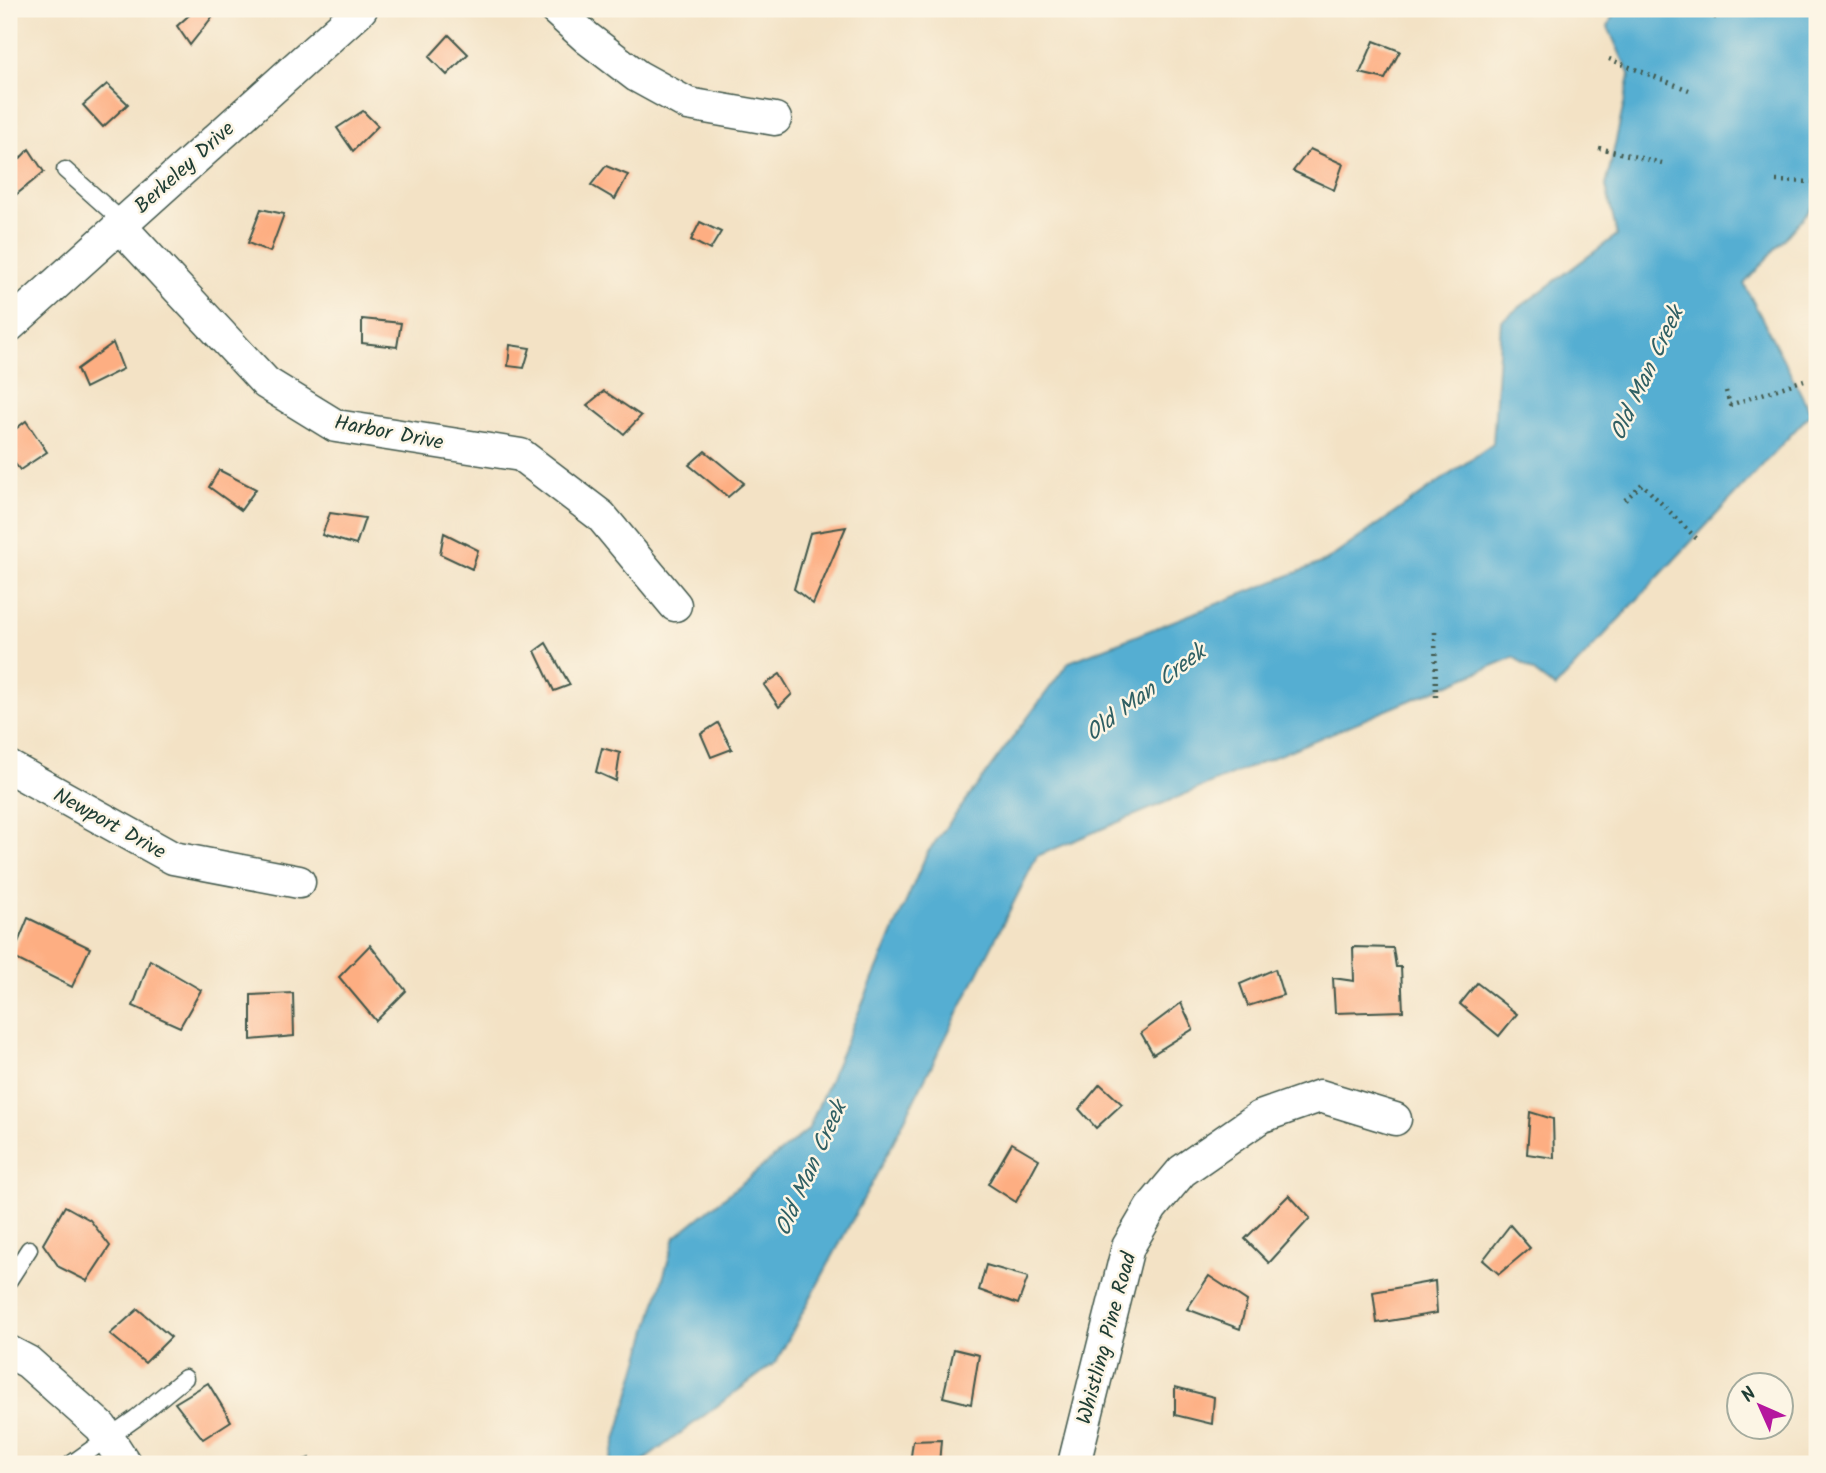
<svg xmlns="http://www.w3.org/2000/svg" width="1826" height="1473" font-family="Kalam,sans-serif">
<rect width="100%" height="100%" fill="#fcf5e5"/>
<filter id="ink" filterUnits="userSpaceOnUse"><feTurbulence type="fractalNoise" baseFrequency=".0143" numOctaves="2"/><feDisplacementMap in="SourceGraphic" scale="14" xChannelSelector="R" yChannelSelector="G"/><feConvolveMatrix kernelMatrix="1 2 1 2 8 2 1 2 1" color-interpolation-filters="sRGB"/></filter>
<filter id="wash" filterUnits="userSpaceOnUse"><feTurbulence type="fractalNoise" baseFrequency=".00686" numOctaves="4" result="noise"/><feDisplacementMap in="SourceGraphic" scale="28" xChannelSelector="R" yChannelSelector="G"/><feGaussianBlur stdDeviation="1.57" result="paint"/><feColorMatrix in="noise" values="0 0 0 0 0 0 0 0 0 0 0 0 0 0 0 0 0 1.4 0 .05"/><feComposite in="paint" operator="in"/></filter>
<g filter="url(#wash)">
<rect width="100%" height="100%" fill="#f3e2c5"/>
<!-- water -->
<polygon fill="#55aed2" stroke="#3a7683" stroke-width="2" points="1615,9 1817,9 1817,202 1744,284 1811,413 1555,688 1514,657 1037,856 879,1170 776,1362 639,1464 609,1464 675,1237 808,1130 927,853 1069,662 1326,561 1493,444 1501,321 1617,235 1606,186 1630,76 1608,27"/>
<g id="blocks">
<!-- building -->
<g fill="#fdae82">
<polygon points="196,9 204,9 213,16 190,45 177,26"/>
<polygon points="449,35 468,54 447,75 429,57"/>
<polygon points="1374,41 1400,51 1385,79 1360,73"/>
<polygon points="107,84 128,104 103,127 83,105"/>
<polygon points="363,111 378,126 353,151 337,128"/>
<polygon points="29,149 44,172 17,194 9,183 9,170"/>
<polygon points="1310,149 1343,164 1334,190 1293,171"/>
<polygon points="606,166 628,175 615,199 591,185"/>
<polygon points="261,209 284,214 270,252 248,243"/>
<polygon points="700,222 721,232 710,250 691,240"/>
<polygon points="362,319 401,323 397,347 362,343"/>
<polygon points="113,343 123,369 85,388 77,369"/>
<polygon points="510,345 530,348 524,368 508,366"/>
<polygon points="604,391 641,416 624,434 587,405"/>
<polygon points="26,421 47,452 20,470 9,456 9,434"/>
<polygon points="705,451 744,483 728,497 689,465"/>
<polygon points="219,470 256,489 241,510 209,487"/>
<polygon points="330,513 365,518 356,545 322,535"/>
<polygon points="846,527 813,604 794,589 810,533"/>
<polygon points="444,533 478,550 472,569 440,554"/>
<polygon points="546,643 570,685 554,691 535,651"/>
<polygon points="780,674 792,694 779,707 764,685"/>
<polygon points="718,723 732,749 711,757 701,734"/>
<polygon points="602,748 620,753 616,781 596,772"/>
<polygon points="28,918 90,948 72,987 12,957"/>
<polygon points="370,945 406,991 376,1021 339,977"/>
<polygon points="1353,947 1393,948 1396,967 1401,967 1403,1011 1335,1013 1333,978 1354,981"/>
<polygon points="150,960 201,990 180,1027 133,1006"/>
<polygon points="1275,969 1283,995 1248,1006 1240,984"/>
<polygon points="1477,983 1517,1014 1499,1036 1460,1004"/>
<polygon points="293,993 294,1036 251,1040 251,995"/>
<polygon points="1181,1003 1193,1029 1153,1054 1141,1033"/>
<polygon points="1100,1084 1122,1104 1096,1128 1079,1109"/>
<polygon points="1530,1112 1553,1119 1554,1158 1527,1154"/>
<polygon points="1012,1143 1039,1159 1016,1202 988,1184"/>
<polygon points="1289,1195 1310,1218 1269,1263 1245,1239"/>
<polygon points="65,1206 90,1220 110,1246 87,1281 59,1267 43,1244"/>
<polygon points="1510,1225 1530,1248 1499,1274 1483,1260"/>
<polygon points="986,1265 1028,1277 1018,1304 979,1290"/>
<polygon points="1209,1276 1247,1301 1240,1329 1187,1309"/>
<polygon points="1435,1281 1437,1313 1377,1323 1373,1292"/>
<polygon points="138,1309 171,1337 145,1363 110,1334"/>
<polygon points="954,1349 979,1355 971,1404 943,1397"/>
<polygon points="208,1383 231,1421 203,1439 175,1403"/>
<polygon points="1175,1387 1214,1397 1212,1424 1175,1415"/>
<polygon points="941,1440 939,1464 910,1464 913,1441"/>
<polygon points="309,1458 311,1464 293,1464"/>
</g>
</g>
</g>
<g filter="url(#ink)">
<use href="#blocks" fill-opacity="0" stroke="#3f564a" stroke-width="2"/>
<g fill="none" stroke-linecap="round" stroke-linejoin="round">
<defs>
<g id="service">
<polyline points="65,170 123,222"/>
<polyline points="9,1280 29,1249"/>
<polyline points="71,1464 136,1418 185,1378"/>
</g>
<g id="minor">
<polyline points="555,9 587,38 637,76 688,104 775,119"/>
<polyline points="119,225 266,383 336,426 521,455 601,516 675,605"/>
<polyline points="9,326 361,9"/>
<polyline points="9,767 173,858 299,882"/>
<polyline points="9,1352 28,1362 101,1427 125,1464"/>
<polyline points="1074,1464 1128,1247 1151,1208 1182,1171 1260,1117 1320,1096 1395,1119"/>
</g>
</defs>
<!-- service casing -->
<use href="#service" stroke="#3f564a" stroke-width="19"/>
<!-- minor casing -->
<use href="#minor" stroke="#3f564a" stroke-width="35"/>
<!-- path -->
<g stroke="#3f564a" stroke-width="4.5" stroke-dasharray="2 5" stroke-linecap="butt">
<polyline points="1695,9 1717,18"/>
<polyline points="1609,59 1689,90"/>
<polyline points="1599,148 1662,163"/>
<polyline points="1776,181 1817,182"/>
<polyline points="1726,391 1730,405 1804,380"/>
<polyline points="1625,500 1642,484 1699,541"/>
<polyline points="1435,632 1436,697"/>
</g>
<!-- service -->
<use href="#service" stroke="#fff" stroke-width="16"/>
<!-- minor -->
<use href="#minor" stroke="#fff" stroke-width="32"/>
</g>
</g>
<g text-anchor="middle" stroke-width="5" stroke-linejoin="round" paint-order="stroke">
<!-- street labels -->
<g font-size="21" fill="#1f3d34" stroke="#fcf5e5">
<text transform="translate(184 167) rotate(-42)" y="7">Berkeley Drive</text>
<text transform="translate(389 432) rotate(11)" y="7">Harbor Drive</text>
<text transform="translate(110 823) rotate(29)" y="7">Newport Drive</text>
<text transform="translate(1106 1338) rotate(-75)" y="7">Whistling Pine Road</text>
</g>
<!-- water labels -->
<g font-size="23" font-style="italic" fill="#2f5f63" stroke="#fcf5e5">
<text transform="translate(1646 373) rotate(-65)" y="8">Old Man Creek</text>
<text transform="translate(1145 692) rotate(-37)" y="8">Old Man Creek</text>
<text transform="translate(810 1168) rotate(-66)" y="8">Old Man Creek</text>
</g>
</g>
<!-- margin -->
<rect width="1826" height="1473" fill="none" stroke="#fcf5e5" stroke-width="35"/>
<!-- north arrow -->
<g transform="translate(1760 1406) rotate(315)"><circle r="33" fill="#fcf5e5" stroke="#a4ab9e" stroke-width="2"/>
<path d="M0-5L12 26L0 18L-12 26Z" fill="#b5179e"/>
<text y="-10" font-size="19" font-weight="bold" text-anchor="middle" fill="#1f3d34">N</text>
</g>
</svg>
